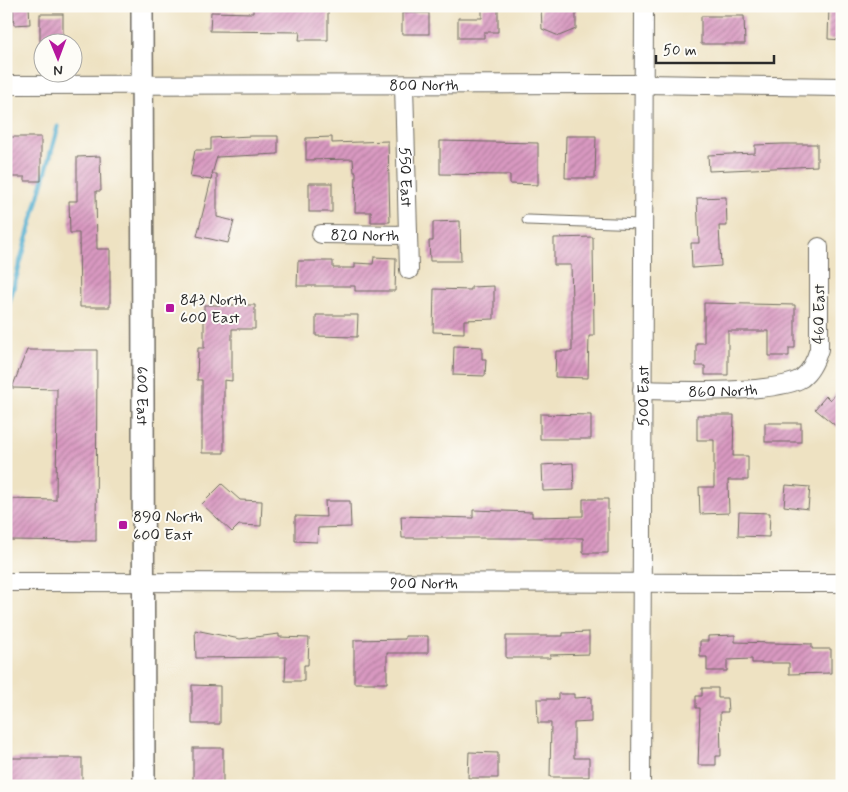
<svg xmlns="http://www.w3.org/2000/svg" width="848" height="792" font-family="Mynerve,sans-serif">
<defs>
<pattern id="building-hatch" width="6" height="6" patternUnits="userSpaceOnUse" patternTransform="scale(1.25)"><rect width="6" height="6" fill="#d999c1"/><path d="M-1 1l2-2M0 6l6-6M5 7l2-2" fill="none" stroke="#b07d9d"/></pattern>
</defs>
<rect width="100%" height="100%" fill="#fdfcf7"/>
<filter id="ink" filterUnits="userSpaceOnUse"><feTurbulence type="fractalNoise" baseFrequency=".02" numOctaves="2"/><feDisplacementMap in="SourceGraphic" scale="10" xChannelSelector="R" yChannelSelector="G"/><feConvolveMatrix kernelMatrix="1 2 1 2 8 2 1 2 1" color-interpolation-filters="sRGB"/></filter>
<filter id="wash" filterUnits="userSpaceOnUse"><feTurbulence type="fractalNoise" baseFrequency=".0096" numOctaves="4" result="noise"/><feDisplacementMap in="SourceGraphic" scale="20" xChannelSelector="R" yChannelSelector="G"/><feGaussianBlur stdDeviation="1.12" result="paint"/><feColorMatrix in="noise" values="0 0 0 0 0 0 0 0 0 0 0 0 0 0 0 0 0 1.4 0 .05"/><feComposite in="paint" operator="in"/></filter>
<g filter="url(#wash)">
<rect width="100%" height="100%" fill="#eee2c2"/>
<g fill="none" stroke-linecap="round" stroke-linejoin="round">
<!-- stream -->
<polyline stroke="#4eaccd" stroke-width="5" points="8,306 58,127"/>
</g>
<g id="blocks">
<!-- building -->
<g fill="url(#building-hatch)">
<polygon points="29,6 30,24 14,25 13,7"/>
<polygon points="253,6 328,8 328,40 299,40 300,32 210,31 211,12 253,13"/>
<polygon points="541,6 576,6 576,29 559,36 542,29"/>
<polygon points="829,6 842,6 842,40 828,39"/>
<polygon points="482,7 498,7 498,32 484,32 484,38 458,38 458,18 482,18"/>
<rect x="402" y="13" width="27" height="21"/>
<rect x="40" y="14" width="23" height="27"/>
<polygon points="701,16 744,16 745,44 701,44"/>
<polygon points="251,136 278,136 278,154 217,157 212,174 217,174 217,217 234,221 228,243 197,236 212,176 211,180 190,177 195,150 211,150 211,138"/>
<polygon points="566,136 596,136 595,178 565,178"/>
<polygon points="6,137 41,137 41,181 25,181 25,177 6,177"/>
<polygon points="332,137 332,143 388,141 390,222 371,222 371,212 355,212 356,172 354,172 353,159 306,160 306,138"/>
<polygon points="440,141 538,143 538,185 510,184 510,175 440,174"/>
<polygon points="783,144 817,144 817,166 709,171 708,155 755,153 755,145"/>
<polygon points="100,156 101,191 96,191 97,249 110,249 110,307 80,307 79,233 70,233 69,201 77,201 77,157"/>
<rect x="309" y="183" width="23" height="29"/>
<polygon points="726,197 727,226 719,226 721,266 692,268 691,243 699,243 697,198"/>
<polygon points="460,221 461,261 430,261 429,241 433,241 433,222"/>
<polygon points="593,237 594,336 589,336 588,378 555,377 556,351 572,351 572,300 571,265 554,265 554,238"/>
<polygon points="374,257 396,258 395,291 355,291 355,286 297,286 298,261 333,261 333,268 355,268 355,263 373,264"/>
<polygon points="494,286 494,319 464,320 464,333 433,332 434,289 471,290 471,287"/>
<polygon points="704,303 795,305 795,348 789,348 789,356 769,356 769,331 728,331 728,375 705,375 705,366 696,366 696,343 704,343"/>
<polygon points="204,305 255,305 255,329 232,329 232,381 224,380 224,453 202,453 202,380 197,380 198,348 204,348"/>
<polygon points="316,315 358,315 357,337 316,336"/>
<polygon points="454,346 482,347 482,359 486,359 485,376 453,375"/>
<polygon points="27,350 97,350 96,541 6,540 6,499 56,500 57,389 12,388"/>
<polygon points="842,386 842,431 815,409 826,396 830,400"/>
<polygon points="540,414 591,415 591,439 540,439"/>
<polygon points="697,415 734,415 733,456 748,456 748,480 728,480 729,513 700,514 699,487 714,487 714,440 697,440"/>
<rect x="765" y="423" width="36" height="19"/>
<polygon points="573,463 574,490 543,491 542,465"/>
<polygon points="222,484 240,500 262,501 261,526 239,525 232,532 202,504"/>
<polygon points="786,485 810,487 808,509 784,506"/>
<polygon points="583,499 608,499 608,553 583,553 583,538 402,538 401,516 473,518 473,510 532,512 532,517 583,516"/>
<polygon points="325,501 350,501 351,527 318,528 317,542 295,541 295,516 326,517"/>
<polygon points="739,512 770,513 769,537 738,536"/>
<polygon points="195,630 240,639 279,634 279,637 309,638 308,665 304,665 304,681 285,681 286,657 196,658"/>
<polygon points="589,632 589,654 550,655 550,658 506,658 506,636 563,636 563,633"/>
<polygon points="735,635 735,642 812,644 812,649 831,649 831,673 789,674 789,663 752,663 752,659 727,660 727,671 707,671 707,657 700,657 700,641 708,641 708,636"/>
<polygon points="405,636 428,636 428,653 387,653 387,683 354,683 354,640 405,639"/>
<polygon points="192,685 220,686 220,724 192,724"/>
<polygon points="702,688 718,688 718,698 727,698 728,712 720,712 721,756 716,756 716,765 698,765 700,708 696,708 696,696 702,696"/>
<polygon points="558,694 574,694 574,698 591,697 591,722 574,723 574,758 589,758 589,777 550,777 551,723 538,723 537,699 558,699"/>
<rect x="193" y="748" width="30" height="36"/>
<polygon points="469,752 498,753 498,778 468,778"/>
<rect x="6" y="758" width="76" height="28"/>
</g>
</g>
</g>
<g filter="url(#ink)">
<use href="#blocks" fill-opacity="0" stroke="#6f6b60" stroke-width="1"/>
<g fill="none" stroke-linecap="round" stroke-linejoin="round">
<defs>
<polyline id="service" points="527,220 642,224"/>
<g id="minor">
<path id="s1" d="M 6,85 L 643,84 L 842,87"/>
<path id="s2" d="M 404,85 L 409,270"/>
<path id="s3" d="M 321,234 L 408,235"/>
<path id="s4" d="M 642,390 C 675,391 778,394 802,378 C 811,371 816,359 819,349 L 819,247"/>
<path id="s5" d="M 6,582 L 842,583"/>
<path id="s6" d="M 641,786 L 644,6"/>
</g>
<g id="tertiary">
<path id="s7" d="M 142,6 L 144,786"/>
</g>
</defs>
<!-- service casing -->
<use href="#service" stroke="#6f6b60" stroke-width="11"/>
<!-- minor casing -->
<use href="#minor" stroke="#6f6b60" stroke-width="20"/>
<!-- tertiary casing -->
<use href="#tertiary" stroke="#6f6b60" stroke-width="24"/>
<!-- service -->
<use href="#service" stroke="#fff" stroke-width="9"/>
<!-- minor -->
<use href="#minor" stroke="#fff" stroke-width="18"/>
<!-- tertiary -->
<use href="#tertiary" stroke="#fff" stroke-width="21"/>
</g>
</g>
<!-- markers -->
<g fill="#b5179e" stroke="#fdfcf7" stroke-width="2">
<rect x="165" y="303" width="10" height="10" rx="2.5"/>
<rect x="118" y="520" width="10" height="10" rx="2.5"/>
</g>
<g text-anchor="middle" stroke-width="4" stroke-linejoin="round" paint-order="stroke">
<!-- street labels -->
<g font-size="16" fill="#2b2b2b" stroke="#fdfcf7">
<text dy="6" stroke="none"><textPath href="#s1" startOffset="418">800 North</textPath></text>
<text dy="6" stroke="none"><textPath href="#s2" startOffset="92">550 East</textPath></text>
<text dy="6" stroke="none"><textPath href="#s3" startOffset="44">820 North</textPath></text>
<text transform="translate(818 314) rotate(-89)" y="6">460 East</text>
<text dy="6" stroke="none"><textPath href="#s4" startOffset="81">860 North</textPath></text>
<text dy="6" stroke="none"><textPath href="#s7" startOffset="390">600 East</textPath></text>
<text dy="6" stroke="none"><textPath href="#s6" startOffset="390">500 East</textPath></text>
<text dy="6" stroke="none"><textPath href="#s5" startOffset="418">900 North</textPath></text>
</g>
<!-- poi labels -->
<g font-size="16" fill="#2b2b2b" stroke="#fdfcf7" text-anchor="start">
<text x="180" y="305">843 North<tspan x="180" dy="18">600 East</tspan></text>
<text x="133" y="522">890 North<tspan x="133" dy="18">600 East</tspan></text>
</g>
</g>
<!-- margin -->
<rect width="848" height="792" fill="none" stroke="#fdfcf7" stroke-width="25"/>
<!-- north arrow -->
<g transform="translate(58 58) rotate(179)"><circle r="24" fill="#fdfcf7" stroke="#a9a8a5"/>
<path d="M0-4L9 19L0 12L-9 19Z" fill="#b5179e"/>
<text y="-8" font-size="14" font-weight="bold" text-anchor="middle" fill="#2b2b2b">N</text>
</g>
<!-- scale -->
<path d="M656 55v8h118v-8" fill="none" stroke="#2b2b2b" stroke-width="2.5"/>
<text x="663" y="55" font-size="15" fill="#2b2b2b" stroke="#fdfcf7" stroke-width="4" paint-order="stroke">50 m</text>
</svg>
